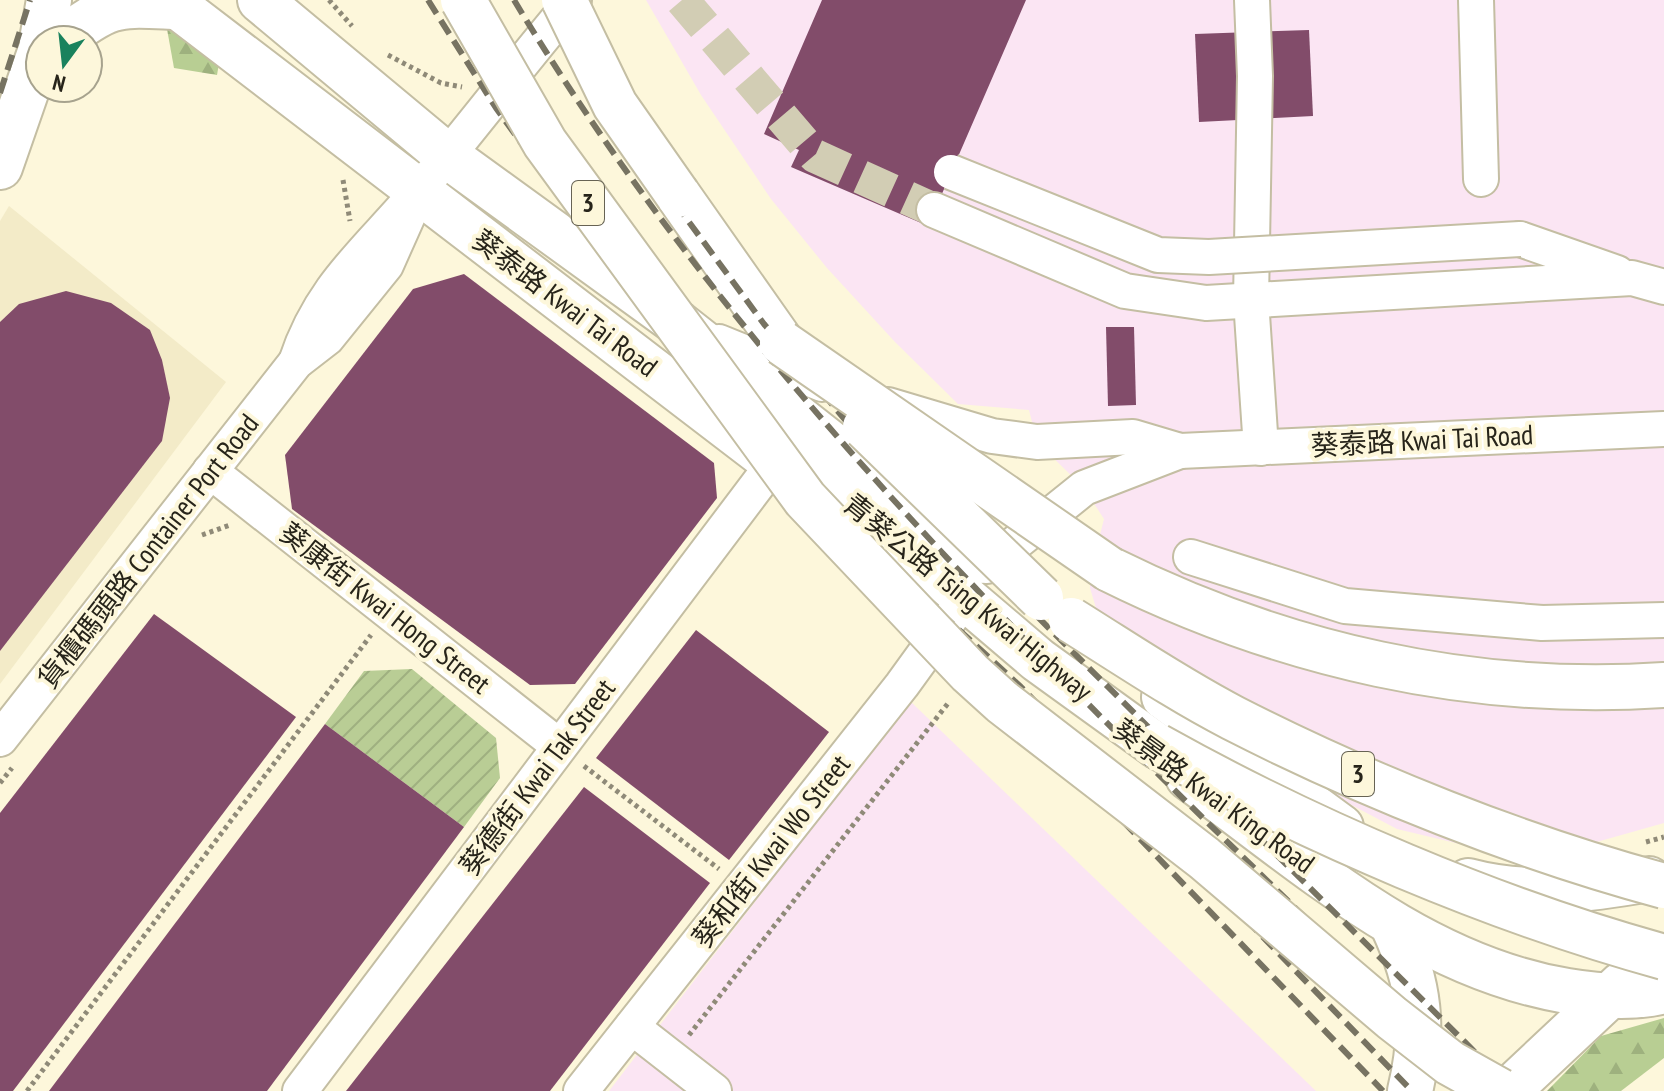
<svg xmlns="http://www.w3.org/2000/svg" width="1664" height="1091" font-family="'PT Sans Narrow','Noto Sans TC',sans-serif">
<defs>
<pattern id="forest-firs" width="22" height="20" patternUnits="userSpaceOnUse" patternTransform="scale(2)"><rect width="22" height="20" fill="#b8ce93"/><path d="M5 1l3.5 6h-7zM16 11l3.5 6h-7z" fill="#9eb17e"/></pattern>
<pattern id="garden-furrows" width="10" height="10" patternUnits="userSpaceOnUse" patternTransform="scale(2)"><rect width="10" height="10" fill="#b9cd95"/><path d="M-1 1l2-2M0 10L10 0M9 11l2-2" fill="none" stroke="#9fb080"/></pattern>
</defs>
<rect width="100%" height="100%" fill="#fdf7db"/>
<!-- built -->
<polygon fill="#f3ebc8" points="9,206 226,382 0,684 0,221"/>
<!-- industrial -->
<g fill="#fbe5f3">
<polygon points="646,0 1664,0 1664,823 1586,845 1502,854 1397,829 1342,800 1234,726 1107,623 1096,608 1090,588 1090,574 1104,519 1084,488 1037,442 1029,410 958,404 895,342 827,268 771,199 701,95"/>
<polygon points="910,701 1316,1091 609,1091"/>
</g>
<!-- forest -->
<g fill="url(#forest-firs)">
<polygon points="167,29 188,35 220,58 217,75 174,68"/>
<polygon points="1664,1018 1664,1058 1621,1091 1547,1091 1601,1036"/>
</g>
<!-- garden -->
<polygon fill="url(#garden-furrows)" points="412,669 496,738 500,778 464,827 325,724 364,671"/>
<!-- building -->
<g fill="#824c6a">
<polygon points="822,0 1026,0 928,226 791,167 799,150 764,134"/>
<polygon points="1309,30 1313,116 1199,122 1195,34"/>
<polygon points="464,274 714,463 717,498 575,684 530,685 292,509 285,455 413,289"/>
<polygon points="66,291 111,303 150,330 162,360 170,398 162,441 0,651 0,322 19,304"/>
<polygon points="1106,327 1134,327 1136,405 1108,406"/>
<polygon points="154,614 296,717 13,1091 0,1091 0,813"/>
<polygon points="696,630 829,732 729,860 596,758"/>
<polygon points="325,724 464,827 267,1091 49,1091"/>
<polygon points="584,787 710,883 550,1091 346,1091"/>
</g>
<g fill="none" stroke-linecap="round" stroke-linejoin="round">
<!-- minor-tunnel -->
<polyline stroke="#d2cdb4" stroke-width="34" stroke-dasharray="34 17" stroke-linecap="butt" points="682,0 815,156 934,210"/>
<defs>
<g id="minor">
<polyline points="1252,0 1255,76 1251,300 1261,448"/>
<polyline points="1476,0 1481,179"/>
<polyline points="934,210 1125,291 1206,303 1632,278 1664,287"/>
<polyline points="1520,239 1617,273"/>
<polyline points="719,342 822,384"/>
<path d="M 296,362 C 321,285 369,250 419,190 C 472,128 521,62 574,0"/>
<polyline points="888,405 992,436 1037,442 1133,437 1180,451 1664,429"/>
<polyline points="210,471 559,746"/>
<polyline points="1191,557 1345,606 1542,623 1664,620"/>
<polyline points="987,566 1084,488 1180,451"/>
<polyline points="0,739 296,362 327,338 386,265 419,191"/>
<polyline points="632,1027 714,1091"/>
<polyline points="300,1091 774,463"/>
<polyline points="581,1091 902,685 957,609"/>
</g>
<g id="major">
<polyline points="169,0 770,460"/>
<polyline points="260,0 446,155 679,324 980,561"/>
<polyline points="42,40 49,0"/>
<path d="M 61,40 C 113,1 116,5 179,7"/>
<polyline points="0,167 40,52"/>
<polyline points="1164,697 1341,827"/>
<path d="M 1188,777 C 1306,863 1419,966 1567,991 C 1597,996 1634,999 1664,991"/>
<path d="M 1468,881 C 1528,897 1589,890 1649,879"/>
<path d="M 1393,926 C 1420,984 1425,1029 1410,1091"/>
<polyline points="1508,1091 1622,984"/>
</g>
<g id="highway">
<polyline points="678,195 782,343"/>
<polyline points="762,425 1038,660 1157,746"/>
<path d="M 1109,569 C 1282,655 1471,698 1664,685"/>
</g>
</defs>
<!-- minor casing -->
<use href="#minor" stroke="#c4bea3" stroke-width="38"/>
<!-- major casing -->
<use href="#major" stroke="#c4bea3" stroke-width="48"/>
<!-- highway casing -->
<use href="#highway" stroke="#c4bea3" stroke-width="48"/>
<!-- path -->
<g stroke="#8f8a78" stroke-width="5" stroke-dasharray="4 4" stroke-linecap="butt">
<polyline points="329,0 352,26"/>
<polyline points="388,55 441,83 462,87"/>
<polyline points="343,180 350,221"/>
<polyline points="202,535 230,525"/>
<polyline points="584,766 719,869"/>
<polyline points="0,783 12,768"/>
<polyline points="1646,842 1664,837"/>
<polyline points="689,1035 949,702"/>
<polyline points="27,1091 371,635"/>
</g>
<!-- minor -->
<use href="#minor" stroke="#fff" stroke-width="34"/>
<!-- major -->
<use href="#major" stroke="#fff" stroke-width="44"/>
<!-- highway -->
<use href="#highway" stroke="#fff" stroke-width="44"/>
<!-- rail -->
<g stroke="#777362" stroke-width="6" stroke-dasharray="16 8" stroke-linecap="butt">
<polyline points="428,0 496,108 631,295 774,469 1007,701 1383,1091"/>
<polyline points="444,0 506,100 644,284 784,457 896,572 1021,687 1412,1091"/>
<path d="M 514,0 C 766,420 1137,750 1483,1091"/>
<polyline points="547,0 650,169 764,324 875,455 1514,1091"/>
<polyline points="0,93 30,0"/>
</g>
<defs>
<polyline id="minor-bridge" points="951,172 1158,255 1209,257 1520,239"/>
<g id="highway-bridge">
<polyline points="463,0 545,143 805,499 970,673 1002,702 1204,858 1392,1018 1450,1063 1500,1091"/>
<polyline points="564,0 615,105 678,195"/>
<polyline points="782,343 1109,569"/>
<polyline points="865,427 1041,598"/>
<path d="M 1071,620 C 1124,653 1177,689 1233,718 C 1364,785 1522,848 1664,886"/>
<path d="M 1157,746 C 1309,831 1496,911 1664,957"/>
</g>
</defs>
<!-- minor-bridge casing -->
<use href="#minor-bridge" stroke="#c4bea3" stroke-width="38" stroke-linecap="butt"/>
<!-- highway-bridge casing -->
<use href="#highway-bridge" stroke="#c4bea3" stroke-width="48" stroke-linecap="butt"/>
<!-- minor-bridge -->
<use href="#minor-bridge" stroke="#fff" stroke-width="34"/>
<!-- highway-bridge -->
<use href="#highway-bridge" stroke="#fff" stroke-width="44"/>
</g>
<g text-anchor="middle" stroke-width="8" stroke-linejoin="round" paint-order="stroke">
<!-- shield labels -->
<g fill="#fdf7db" stroke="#676354" stroke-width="2">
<rect x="572" y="181" width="32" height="44" rx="6"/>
<rect x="1342" y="752" width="32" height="44" rx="6"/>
</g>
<g font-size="26" font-weight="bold" fill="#27241a">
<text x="588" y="212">3</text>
<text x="1358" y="783">3</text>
</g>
<!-- street labels -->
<g font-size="28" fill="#27241a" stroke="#fdf7db">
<text transform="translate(565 303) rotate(37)" y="10">葵泰路 Kwai Tai Road</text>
<text transform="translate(1422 440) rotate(-3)" y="10">葵泰路 Kwai Tai Road</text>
<text transform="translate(148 551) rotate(-52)" y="10">貨櫃碼頭路 Container Port Road</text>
<text transform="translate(968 597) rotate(39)" y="10">青葵公路 Tsing Kwai Highway</text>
<text transform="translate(385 608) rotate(38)" y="10">葵康街 Kwai Hong Street</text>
<text transform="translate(537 777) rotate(-53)" y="10">葵德街 Kwai Tak Street</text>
<text transform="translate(1214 796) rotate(36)" y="10">葵景路 Kwai King Road</text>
<text transform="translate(771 851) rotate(-52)" y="10">葵和街 Kwai Wo Street</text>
</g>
</g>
<!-- north arrow -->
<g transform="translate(64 64) rotate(195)"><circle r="38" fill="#fdf7db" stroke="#a7a38e" stroke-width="2"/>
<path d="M0-6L14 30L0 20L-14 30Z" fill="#1a825d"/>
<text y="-12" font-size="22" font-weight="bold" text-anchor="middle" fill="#27241a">N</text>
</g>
</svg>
